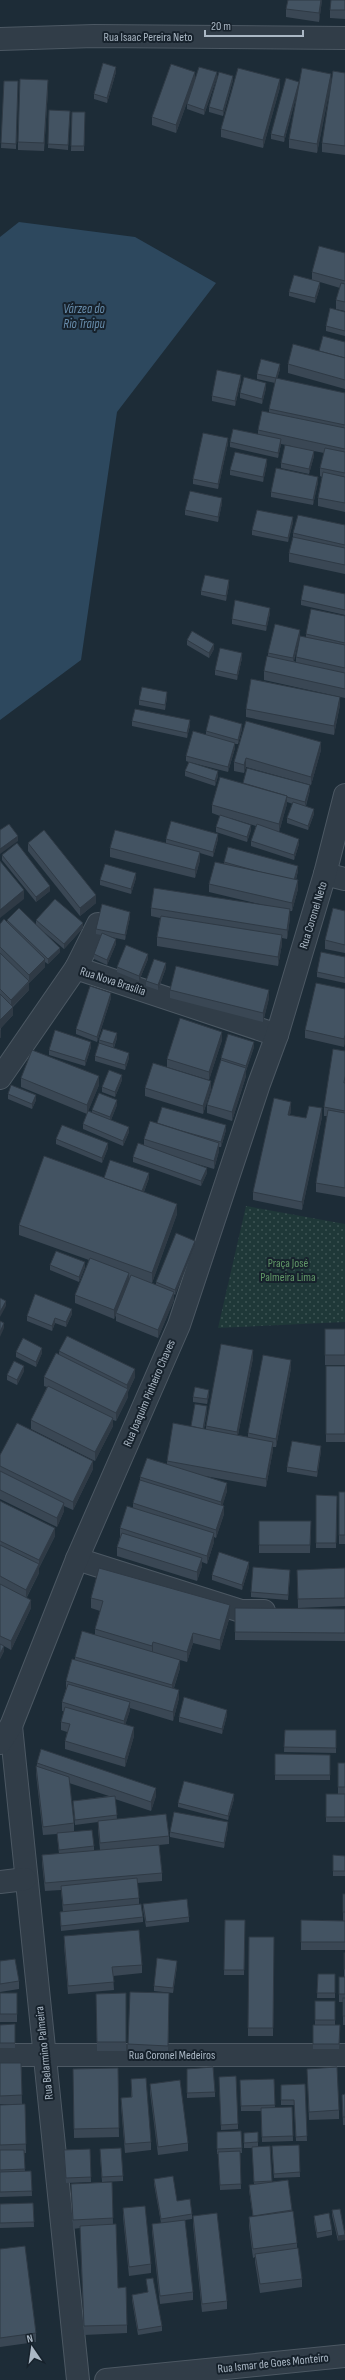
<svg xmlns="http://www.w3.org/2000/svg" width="345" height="2380" font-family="'Sofia Sans Condensed',sans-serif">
<defs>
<pattern id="park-dots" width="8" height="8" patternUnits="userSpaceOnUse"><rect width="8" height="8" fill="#1f3838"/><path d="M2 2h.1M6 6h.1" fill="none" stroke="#3d5353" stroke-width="1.8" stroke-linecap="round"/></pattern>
</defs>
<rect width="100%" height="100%" fill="#1d2c37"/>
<!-- park -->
<polygon fill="url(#park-dots)" points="246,1206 345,1224 345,1322 218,1328"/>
<!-- water -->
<polygon fill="#2d485e" points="19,222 135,237 216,283 117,412 81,660 0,720 0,237"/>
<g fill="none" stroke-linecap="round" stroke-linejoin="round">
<defs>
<g id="minor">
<polyline points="0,39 94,36 345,38"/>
<polyline points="325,874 345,879"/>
<polyline points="76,968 277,1035"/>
<polyline points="0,1078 76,968 98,924"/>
<polyline points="77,1559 241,1611 264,1611"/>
<polyline points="11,1726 78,2380"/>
<polyline points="0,1743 11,1726 77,1559 179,1325 259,1084 277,1035 325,874 345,795"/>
<polyline points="0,1882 25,1879"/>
<polyline points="0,2055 345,2055"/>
<polyline points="106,2380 345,2356"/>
</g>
</defs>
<!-- minor casing -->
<use href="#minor" stroke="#4c5863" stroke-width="24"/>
<!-- minor -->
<use href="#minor" stroke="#313d48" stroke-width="22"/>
</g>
<!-- wall -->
<g fill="#3a4754" fill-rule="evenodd">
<polygon points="288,0 322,0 319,22 286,17 286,9"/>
<polygon points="345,0 345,19 330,18 330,10"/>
<polygon points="116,72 107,103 94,99 94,94"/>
<polygon points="345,73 345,155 322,152 322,143"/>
<polygon points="217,77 204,115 187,109 187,104 190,94 176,133 152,125 152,117 195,79"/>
<polygon points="233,80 223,116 209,112 209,107"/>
<polygon points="4,81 18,81 16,149 1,148"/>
<polygon points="331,83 317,153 289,148 289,139 298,89 284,142 271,139 271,134 299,86"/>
<polygon points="280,87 263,148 221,137 221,129"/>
<polygon points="48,89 44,151 18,150 18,142"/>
<polygon points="49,110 70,111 68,150 48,148"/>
<polygon points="72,112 85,112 84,151 71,151"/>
<polygon points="345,253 345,311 336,309 336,300 340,288 320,282 320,287 315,303 289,296 289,292 312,280 312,272"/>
<polygon points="345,312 345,336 326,331 326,326"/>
<polygon points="345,342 345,389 288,373 288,364 319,351"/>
<polygon points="280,369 277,379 345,393 345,512 318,506 318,498 322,477 320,476 320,468 324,453 314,451 314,456 309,474 281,468 281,463 291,446 281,444 278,458 230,447 230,442 258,434 258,430 269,412 269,409 275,383 257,379 257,374"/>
<polygon points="241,380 235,406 212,401 212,396"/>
<polygon points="266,388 262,404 240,398 240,393"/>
<polygon points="228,443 218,489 193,484 193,479"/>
<polygon points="267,464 263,482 230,475 230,470"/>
<polygon points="318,482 313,505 271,497 271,492"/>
<polygon points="222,503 218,522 185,515 185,510"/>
<polygon points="293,522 288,542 252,535 252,530"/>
<polygon points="345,525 345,574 289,562 289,553 293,537 293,533"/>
<polygon points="229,585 226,601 201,595 201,591"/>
<polygon points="345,594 345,615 301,605 301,600"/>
<polygon points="270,613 266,631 232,624 232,619"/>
<polygon points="345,616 345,698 264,680 264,671 268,656 268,653 300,635 294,661 296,662 296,657 306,637 306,634"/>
<polygon points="187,640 214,649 209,658 187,645"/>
<polygon points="242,658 237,680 215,675 215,670"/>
<polygon points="167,697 165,710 139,705 139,700"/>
<polygon points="340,705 334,735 246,717 246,709"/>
<polygon points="132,721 190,725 187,738 132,726"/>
<polygon points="246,721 321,750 311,785 246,767 244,773 234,771 234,762"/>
<polygon points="242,729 238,744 235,744 235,748 228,772 189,762 218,776 215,786 185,776 185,771 189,762 186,761 186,756 206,735 206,731"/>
<polygon points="243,783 310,790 306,806 314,814 308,830 287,823 287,818 293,804 287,802 287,804 279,832 299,844 294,860 251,846 251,841 256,826 230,818 251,830 247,842 216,832 216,827 220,816 212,813 212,805"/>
<polygon points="166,839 218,839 213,857 200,853 200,860 195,878 110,857 110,848 166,843"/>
<polygon points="28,843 96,903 80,916 28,851"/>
<polygon points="2,855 50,891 36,902 2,860"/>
<polygon points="224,862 298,871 296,880 298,889 292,911 290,911 290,918 287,939 282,938 282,944 278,966 157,946 157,937 160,918 151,916 151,908 272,907 209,892 209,884 224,864"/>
<polygon points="136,878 131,894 100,885 100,880"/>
<polygon points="345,911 345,953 325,949 325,940"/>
<polygon points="130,917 125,940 111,937 116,944 107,965 94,959 94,954 101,935 96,934 96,929"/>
<polygon points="7,920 36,924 36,920 83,928 64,949 44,932 60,952 48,964 45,962 45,967 29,983 29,990 13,1007 13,1015 1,1028 1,1037 0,1038 0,924 7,922"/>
<polygon points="345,957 345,983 317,977 317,972"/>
<polygon points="148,959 139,981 117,972 117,967"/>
<polygon points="166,968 158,990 146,986 146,981"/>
<polygon points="345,989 344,1047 305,1038 305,1030"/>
<polygon points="170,990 269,998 263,1022 170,998"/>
<polygon points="111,998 97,1042 76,1034 76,1029"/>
<polygon points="117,1038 114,1048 129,1058 125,1070 95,1061 95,1056 99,1044 99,1040"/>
<polygon points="222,1040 209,1080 167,1067 167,1059"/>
<polygon points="91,1047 85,1066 49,1055 49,1050"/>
<polygon points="254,1047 246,1071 246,1076 232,1121 207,1113 207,1105 221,1061 221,1058"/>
<polygon points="345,1051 345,1197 316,1192 316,1183 327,1116 324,1116 324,1107"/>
<polygon points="21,1078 99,1085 88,1111 92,1112 92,1110 117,1105 111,1120 129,1132 123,1146 83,1129 83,1124 87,1114 21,1087"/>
<polygon points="122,1080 115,1097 102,1092 102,1087"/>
<polygon points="145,1088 211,1089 203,1114 145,1096"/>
<polygon points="8,1094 36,1100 32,1109 8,1099"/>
<polygon points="291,1110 290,1115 306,1118 322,1117 302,1210 253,1200 253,1192"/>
<polygon points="157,1123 226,1130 221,1147 219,1147 219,1151 214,1169 194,1163 207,1173 201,1186 133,1162 133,1157 144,1145 144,1139"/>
<polygon points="56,1139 108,1148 102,1163 56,1144"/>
<polygon points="104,1178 149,1178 144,1192 177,1214 152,1283 156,1285 156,1282 195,1246 175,1295 174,1294 174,1300 158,1338 116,1321 116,1315 114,1319 75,1303 75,1295 89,1260 19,1235 19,1225"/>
<polygon points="50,1265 85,1267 79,1282 50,1270"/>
<polygon points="72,1314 66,1327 55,1323 52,1331 27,1321 27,1316"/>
<rect x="325" y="1329" width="20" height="36"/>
<polygon points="59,1351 135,1377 128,1392 128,1397 116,1421 113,1420 113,1426 95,1461 31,1429 31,1420 47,1387 44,1386 44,1377 59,1355"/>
<polygon points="16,1352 42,1353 36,1367 16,1357"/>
<polygon points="253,1358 238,1435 248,1437 248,1433 291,1368 276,1447 273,1447 273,1450 266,1487 205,1476 227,1491 222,1506 224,1514 216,1538 214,1537 214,1542 207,1564 202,1562 202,1566 197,1581 117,1556 117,1547 120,1537 120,1528 133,1508 133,1503 140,1480 140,1477 167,1464 167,1461 191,1426 207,1411 204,1429 206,1429 206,1426"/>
<rect x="326" y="1366" width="19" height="76"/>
<polygon points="24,1371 17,1385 7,1380 7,1375"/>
<polygon points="209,1395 207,1404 193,1402 193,1397"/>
<polygon points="321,1451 317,1477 287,1472 287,1467"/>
<polygon points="0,1455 93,1469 73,1510 64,1506 64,1511 57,1527 0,1499"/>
<rect x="339" y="1492" width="6" height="52"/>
<polygon points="316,1495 337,1496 336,1548 316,1548"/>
<polygon points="0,1501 55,1536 39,1568 39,1573 27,1597 31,1608 11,1650 4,1646 4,1651 0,1659"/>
<polygon points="259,1521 311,1521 310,1553 259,1553"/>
<polygon points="249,1567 242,1590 212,1580 212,1575"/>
<polygon points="345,1568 345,1606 298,1608 297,1570"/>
<polygon points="290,1575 288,1600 251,1597 251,1592"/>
<polygon points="91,1598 230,1616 220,1650 193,1643 187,1662 180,1660 180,1668 174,1688 179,1698 173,1721 130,1708 130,1710 125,1725 134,1736 125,1767 65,1749 65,1741 67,1732 61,1730 61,1722 64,1711 62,1711 62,1702 66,1689 66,1681 75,1660 75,1657 95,1635 95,1629 100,1611 91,1608"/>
<polygon points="345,1609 345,1641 235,1640 235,1632"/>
<polygon points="227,1715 222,1734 179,1722 179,1717"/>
<polygon points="285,1730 336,1730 336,1753 284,1752"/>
<polygon points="275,1754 330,1755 330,1780 275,1780"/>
<path d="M 37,1763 L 156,1796 L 151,1811 L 115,1799 L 117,1819 L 169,1836 L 169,1844 L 159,1845 L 162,1873 L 162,1881 L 137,1883 L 139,1898 L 139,1904 L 143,1917 L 143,1922 L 61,1931 L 60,1912 L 63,1912 L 61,1890 L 45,1891 L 42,1863 L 42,1855 L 59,1854 L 57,1834 L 43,1835 L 36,1774 ZM 69,1783 L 109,1796 L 73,1801 L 75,1825 L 98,1822 L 98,1830 L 100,1850 L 94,1850 L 94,1846 L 74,1832 L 74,1823 Z"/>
<polygon points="338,1763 345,1763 345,1822 326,1822 326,1794 338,1794"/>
<polygon points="234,1799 228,1820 178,1807 178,1803"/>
<polygon points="228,1827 224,1848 170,1837 170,1832"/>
<polygon points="333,1855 345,1856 345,1876 333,1876"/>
<polygon points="343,1894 345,1894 345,1950 301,1950 301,1920 343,1921"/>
<polygon points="143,1904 189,1917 189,1922 146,1927 143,1909"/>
<polygon points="225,1920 245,1920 244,1975 224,1975"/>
<polygon points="64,1936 142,1965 142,1973 113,1976 114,1990 68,1994 64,1945"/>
<polygon points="274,1937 273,2036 248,2036 248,2028"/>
<polygon points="344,1953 345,1953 345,2025 343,2025 343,2002 339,2002 339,1977 344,1977"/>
<polygon points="0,1961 19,1981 19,1989 0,1992"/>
<polygon points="177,1966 173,1993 154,1991 154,1986"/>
<polygon points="318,1974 335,1974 335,1998 317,1998"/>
<rect x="0" y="1993" width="17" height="29"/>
<polygon points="126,1993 126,2051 97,2051 96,1994"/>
<polygon points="169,1993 168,2054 128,2052 128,2044"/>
<rect x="315" y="2001" width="20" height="24"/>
<polygon points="15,2024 15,2048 0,2048 0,2025"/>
<polygon points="313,2025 340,2025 339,2049 313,2049"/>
<polygon points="0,2063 21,2063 22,2104 0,2104"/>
<polygon points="118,2068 119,2137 74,2138 73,2069"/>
<polygon points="187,2069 215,2092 215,2097 187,2098"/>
<polygon points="307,2069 339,2110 339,2119 309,2120"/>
<polygon points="219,2077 238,2124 238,2129 221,2130"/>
<polygon points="131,2079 151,2142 151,2150 125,2153 121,2106 121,2098 131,2097"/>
<polygon points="274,2079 275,2108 292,2107 293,2141 262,2142 261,2111 241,2111 240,2080"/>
<polygon points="150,2084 188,2143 188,2151 158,2155 150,2092"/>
<polygon points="305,2084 307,2141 296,2141 294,2105 281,2105 281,2085"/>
<polygon points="345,2094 345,2125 343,2125 342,2095"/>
<polygon points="25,2104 26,2153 24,2153 25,2171 31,2171 32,2196 0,2197 0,2105"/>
<polygon points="241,2131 242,2153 240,2153 241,2189 220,2190 218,2154 217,2154 217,2132"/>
<polygon points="258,2132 258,2147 270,2146 272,2182 288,2180 292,2211 297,2243 297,2248 302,2279 302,2287 260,2293 255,2262 255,2257 253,2258 249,2226 249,2217 253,2217 249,2190 249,2185 254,2185 252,2148 244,2148 244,2133"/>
<polygon points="299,2145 300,2177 274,2178 272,2151"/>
<polygon points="90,2149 91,2182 66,2183 64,2155"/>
<polygon points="100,2154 123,2176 123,2181 102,2182"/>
<polygon points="154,2179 177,2201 192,2214 192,2219 178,2221 193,2292 193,2300 160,2304 152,2232 152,2224 161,2223 154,2184"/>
<polygon points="112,2182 113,2225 118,2288 127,2325 127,2333 84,2335 80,2228 73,2229 71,2184"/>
<polygon points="33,2203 34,2227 0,2228 0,2204"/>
<polygon points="123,2208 151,2264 151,2273 129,2276 123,2217"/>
<polygon points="332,2210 345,2232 338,2241 332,2215"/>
<polygon points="193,2216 227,2301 227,2309 202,2312 193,2225"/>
<polygon points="314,2216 332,2230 332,2235 317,2238 314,2221"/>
<polygon points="0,2249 36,2333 36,2342 0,2347"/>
<polygon points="146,2279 162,2326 162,2331 138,2335 132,2300 132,2295 148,2292"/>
</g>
<!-- shaded-wall -->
<g fill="#2f3a45">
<polygon points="321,0 322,0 319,22 319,13"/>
<polygon points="116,67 116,72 107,103 107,98"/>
<polygon points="195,72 195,80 176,133 176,125"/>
<polygon points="217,72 217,77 204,115 204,110"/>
<polygon points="331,74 331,83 317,153 317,144"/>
<polygon points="233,76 233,80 223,116 223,111"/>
<polygon points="280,79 280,87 263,148 263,140"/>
<polygon points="48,80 48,89 44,151 44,143"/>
<polygon points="299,82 299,87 284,142 284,137"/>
<polygon points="320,282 320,287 315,303 315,298"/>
<polygon points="280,364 280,369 276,383 276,378"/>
<polygon points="241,375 241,380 235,406 235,401"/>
<polygon points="266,383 266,388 262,404 262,399"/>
<polygon points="228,438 228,443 218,489 218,484"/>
<polygon points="281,439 281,444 278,458 278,453"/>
<polygon points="314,451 314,456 309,474 309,469"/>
<polygon points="267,459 267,464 263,482 263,477"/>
<polygon points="318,477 318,482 313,505 313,500"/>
<polygon points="222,498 222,503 218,522 218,517"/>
<polygon points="293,517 293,522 288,542 288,538"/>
<polygon points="229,580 229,585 226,601 226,596"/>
<polygon points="270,608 270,613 266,631 266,626"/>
<polygon points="300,630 300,635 293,663 293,658"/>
<polygon points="214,644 214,649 209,658 209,653"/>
<polygon points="242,653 242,658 237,680 237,675"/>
<polygon points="167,692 167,697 165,710 165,705"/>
<polygon points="340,697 340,705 334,735 334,726"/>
<polygon points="190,720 190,725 187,738 187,733"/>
<polygon points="242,724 242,729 238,744 238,740"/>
<polygon points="321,742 321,750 311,785 311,777"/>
<polygon points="235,743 235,748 228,772 228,767"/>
<polygon points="246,758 246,767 244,773 244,765"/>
<polygon points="218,771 218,776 215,786 215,781"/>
<polygon points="310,785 310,790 305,807 305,802"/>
<polygon points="287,796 287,804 279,832 279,824"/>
<polygon points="314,809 314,814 308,830 308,826"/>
<polygon points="251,825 251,830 247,842 247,837"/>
<polygon points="218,834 218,839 213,857 213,852"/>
<polygon points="18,836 18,841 0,854 0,849"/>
<polygon points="299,839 299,844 294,860 294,855"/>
<polygon points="200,852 200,860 195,878 195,870"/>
<polygon points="298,866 298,871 294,886 294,881"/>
<polygon points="136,873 136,878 131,894 131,889"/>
<polygon points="298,880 298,889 292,911 292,903"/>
<polygon points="50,886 50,891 36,902 36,897"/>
<polygon points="24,890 24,899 0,918 0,910"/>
<polygon points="96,895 96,903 80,916 80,908"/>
<polygon points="290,909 290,918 287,939 287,930"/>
<polygon points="130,912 130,917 125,940 125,935"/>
<polygon points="83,923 83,928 64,949 64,944"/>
<polygon points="282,935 282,944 278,966 278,957"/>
<polygon points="116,939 116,944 107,965 107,960"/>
<polygon points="60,948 60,952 48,964 48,959"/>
<polygon points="148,954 148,959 139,981 139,976"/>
<polygon points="45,959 45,967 29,983 29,990 11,1008 11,1000 29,982 29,975"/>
<polygon points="166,963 166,968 158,990 158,985"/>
<polygon points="269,990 269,998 263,1022 263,1013"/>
<polygon points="111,993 111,998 97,1042 97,1037"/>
<polygon points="13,1007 13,1015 0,1029 0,1020"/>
<polygon points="1,1029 1,1037 0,1038 0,1030"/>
<polygon points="222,1032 222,1040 209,1080 209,1072"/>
<polygon points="117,1033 117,1038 113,1049 113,1044"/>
<polygon points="345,1035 345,1044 344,1047 344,1039"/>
<polygon points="91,1042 91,1047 85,1066 85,1061"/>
<polygon points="254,1042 254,1047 246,1071 246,1066"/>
<polygon points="129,1053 129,1058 125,1070 125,1065"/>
<polygon points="246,1068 246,1076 232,1121 232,1112"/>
<polygon points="122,1075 122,1080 115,1097 115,1092"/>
<polygon points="99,1076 99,1085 87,1114 87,1105"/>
<polygon points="211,1081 211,1089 203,1114 203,1106"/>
<polygon points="36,1095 36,1100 32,1109 32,1104"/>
<polygon points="117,1100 117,1105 110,1122 110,1117"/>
<polygon points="291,1102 291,1110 288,1123 288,1115"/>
<polygon points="322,1108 322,1117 302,1210 302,1202"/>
<polygon points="226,1125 226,1130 221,1147 221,1142"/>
<polygon points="129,1127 129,1132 123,1146 123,1141"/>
<polygon points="108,1143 108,1148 102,1163 102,1158"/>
<polygon points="219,1143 219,1151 214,1169 214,1161"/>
<polygon points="207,1168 207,1173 201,1186 201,1181"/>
<polygon points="149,1173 149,1178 142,1197 142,1192"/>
<polygon points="177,1204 177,1214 152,1283 152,1273"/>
<polygon points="195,1241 195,1246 175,1295 175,1290"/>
<polygon points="85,1262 85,1267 79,1282 79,1277"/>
<polygon points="129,1273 129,1282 116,1313 116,1315 114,1319 114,1310"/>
<polygon points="174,1292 174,1300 158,1338 158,1330"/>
<polygon points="6,1301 6,1306 0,1317 0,1312"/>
<polygon points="72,1309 72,1314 66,1327 66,1322"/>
<polygon points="55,1318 55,1323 52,1331 52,1326"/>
<polygon points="4,1323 4,1328 0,1337 0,1332"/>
<polygon points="42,1348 42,1353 36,1367 36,1362"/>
<polygon points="253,1350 253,1358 237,1440 237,1432"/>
<polygon points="291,1360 291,1368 276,1447 276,1439"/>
<polygon points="24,1366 24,1371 17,1385 17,1380"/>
<polygon points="135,1369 135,1377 128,1392 128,1397 116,1421 116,1413 127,1390 127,1385"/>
<polygon points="209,1390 209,1395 207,1404 207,1399"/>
<polygon points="207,1406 207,1411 203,1434 203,1429"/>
<polygon points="113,1418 113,1426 95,1461 95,1452"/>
<polygon points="273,1442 273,1450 266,1487 266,1479"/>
<polygon points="321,1446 321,1451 317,1477 317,1472"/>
<polygon points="93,1461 93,1469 73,1510 73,1502"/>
<polygon points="227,1483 227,1491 221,1511 221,1502"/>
<polygon points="64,1503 64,1511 57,1527 57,1518"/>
<polygon points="224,1506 224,1514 216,1538 216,1530"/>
<polygon points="55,1528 55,1536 39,1568 39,1560"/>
<polygon points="214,1533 214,1542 207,1564 207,1556"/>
<polygon points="202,1558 202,1566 197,1581 197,1572"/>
<polygon points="249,1562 249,1567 242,1590 242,1585"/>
<polygon points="39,1564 39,1573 26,1598 26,1590"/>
<polygon points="31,1600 31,1608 11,1650 11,1641"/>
<polygon points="230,1605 230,1616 220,1650 220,1640"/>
<polygon points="193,1633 193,1643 187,1662 187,1652"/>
<polygon points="153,1642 153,1652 152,1656 152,1646"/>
<polygon points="4,1646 4,1651 0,1659 0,1654"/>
<polygon points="180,1660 180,1668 172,1693 172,1685"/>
<polygon points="179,1690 179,1698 173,1721 173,1712"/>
<polygon points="130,1702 130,1710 124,1729 124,1721"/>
<polygon points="227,1710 227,1715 222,1734 222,1729"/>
<polygon points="134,1727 134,1736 125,1767 125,1759"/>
<polygon points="156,1788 156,1796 151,1811 151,1802"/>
<polygon points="234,1794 234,1799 228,1820 228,1816"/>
<polygon points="228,1822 228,1827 224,1848 224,1843"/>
<polygon points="177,1961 177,1966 173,1993 173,1988"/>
<polygon points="345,2235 345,2240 338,2241 338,2236"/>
</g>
<!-- building -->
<g fill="#435362" stroke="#2f3a45">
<polygon points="288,0 321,0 319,13 286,9"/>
<polygon points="331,0 345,0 345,10 330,10"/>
<polygon points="103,63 116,67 107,98 94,94"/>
<polygon points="171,64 195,72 176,125 152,117"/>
<polygon points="199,67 217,72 204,110 187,104"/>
<polygon points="238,68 280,79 263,140 221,129"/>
<polygon points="302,68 331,74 317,144 289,139"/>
<polygon points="333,71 345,73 345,146 322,143"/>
<polygon points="219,72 233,76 223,111 209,107"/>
<polygon points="286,78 299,82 284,137 271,134"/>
<polygon points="20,79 48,80 44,143 18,142"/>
<polygon points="4,81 18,81 16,144 1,143"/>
<polygon points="49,110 70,111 68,145 48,144"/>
<polygon points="72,112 85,112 84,146 71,146"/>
<polygon points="319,246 345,253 345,281 312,272"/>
<polygon points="294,275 320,282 315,298 289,292"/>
<polygon points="341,283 345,284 345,302 336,300"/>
<polygon points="330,308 345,312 345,331 326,326"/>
<polygon points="323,336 345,342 345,358 319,351"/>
<polygon points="293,344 345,358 345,380 288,364"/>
<polygon points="261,359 280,364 276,378 257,374"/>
<polygon points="217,370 241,375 235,401 212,396"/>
<polygon points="244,377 266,383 262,399 240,393"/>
<polygon points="276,378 345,393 345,425 269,409"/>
<polygon points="262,411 345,428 345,449 258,430"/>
<polygon points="233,429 281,439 278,453 230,442"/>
<polygon points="203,433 228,438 218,484 193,479"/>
<polygon points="285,445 314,451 309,469 281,463"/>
<polygon points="325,448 345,452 345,473 320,468"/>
<polygon points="235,452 267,459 263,477 230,470"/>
<polygon points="276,468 318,477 313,500 271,492"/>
<polygon points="323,472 345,477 345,503 318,498"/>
<polygon points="190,491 222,498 218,517 185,510"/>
<polygon points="257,510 293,517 288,538 252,530"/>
<polygon points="298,515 345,525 345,545 293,533"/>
<polygon points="293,537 345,548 345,565 289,553"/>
<polygon points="205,575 229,580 226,596 201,591"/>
<polygon points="304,585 345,594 345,610 301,600"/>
<polygon points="235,600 270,608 266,626 232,619"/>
<polygon points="311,609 345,616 345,643 306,634"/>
<polygon points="275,624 300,630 293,658 268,653"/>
<polygon points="192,631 214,644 209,653 187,640"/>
<polygon points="300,636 345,645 345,668 296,657"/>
<polygon points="220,648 242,653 237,675 215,670"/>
<polygon points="267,656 345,673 345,689 264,671"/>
<polygon points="251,679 340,697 334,726 246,709"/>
<polygon points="142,687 167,692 165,705 139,700"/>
<polygon points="135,709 190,720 187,733 132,721"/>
<polygon points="210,715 242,724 238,740 206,731"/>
<polygon points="246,721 321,742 311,777 246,758 244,765 234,762"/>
<polygon points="193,731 235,743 228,767 186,756"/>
<polygon points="189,762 218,771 215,781 185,771"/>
<polygon points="247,768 310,785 305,802 287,797 287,796 243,783"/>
<polygon points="220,777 287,796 279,824 212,805"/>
<polygon points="293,802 314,809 308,826 287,818"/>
<polygon points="220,815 251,825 247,837 216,827"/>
<polygon points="171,821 218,834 213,852 166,839"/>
<polygon points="9,824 18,836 0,849 0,830"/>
<polygon points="257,824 299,839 294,855 251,841"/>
<polygon points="44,830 96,895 80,908 28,843"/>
<polygon points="115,830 200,852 195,870 110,848"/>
<polygon points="17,843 50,886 36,897 2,855"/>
<polygon points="228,847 298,866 294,880 260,872 224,862"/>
<polygon points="0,861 24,890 0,910"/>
<polygon points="215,862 298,880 292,903 209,884"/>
<polygon points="105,864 136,873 131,889 100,880"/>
<polygon points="154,888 290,909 287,930 151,908"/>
<polygon points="55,899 83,923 64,944 36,920"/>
<polygon points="102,904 130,912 125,935 96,929"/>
<polygon points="19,908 60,948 48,959 7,920"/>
<polygon points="333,908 345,911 345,945 325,940"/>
<polygon points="161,916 282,935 278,957 157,937"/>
<polygon points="4,919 45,959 29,975 0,947 0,924"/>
<polygon points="102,933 116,939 107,960 94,954"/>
<polygon points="126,945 148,954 139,976 117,967"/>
<polygon points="321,952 345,957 345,978 317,972"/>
<polygon points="0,953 29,981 11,1000 0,989"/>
<polygon points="154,959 166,963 158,985 146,981"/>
<polygon points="176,966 269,990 263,1013 170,990"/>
<polygon points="316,983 345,989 345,1035 344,1039 305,1030"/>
<polygon points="90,986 111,993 97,1037 76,1029"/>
<polygon points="0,994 13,1007 0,1020"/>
<polygon points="180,1018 222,1032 209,1072 167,1059"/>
<polygon points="103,1029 117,1033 113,1044 99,1040"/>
<polygon points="55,1030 91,1042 85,1061 49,1050"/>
<polygon points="228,1034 254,1042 246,1066 221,1058"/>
<polygon points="99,1043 129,1053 125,1065 95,1056"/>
<polygon points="333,1049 345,1051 345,1076 344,1083 345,1083 345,1111 324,1107"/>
<polygon points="32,1050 99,1076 87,1105 21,1078"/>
<polygon points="221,1060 246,1068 232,1112 207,1105"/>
<polygon points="153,1063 211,1081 203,1106 145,1088"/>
<polygon points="109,1070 122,1075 115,1092 102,1087"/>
<polygon points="11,1085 36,1095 32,1104 8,1094"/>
<polygon points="99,1093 117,1100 110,1117 92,1110"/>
<polygon points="274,1098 291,1102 288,1115 306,1118 309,1106 322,1108 302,1202 253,1192"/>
<polygon points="162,1107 226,1125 221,1142 182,1131 157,1123"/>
<polygon points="328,1110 345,1113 345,1188 316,1183"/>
<polygon points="88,1111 129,1127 123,1141 83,1124"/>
<polygon points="150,1121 219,1143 214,1161 144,1139"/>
<polygon points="62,1125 108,1143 102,1158 56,1139"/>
<polygon points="138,1143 207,1168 201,1181 133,1157"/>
<polygon points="44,1156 177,1204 152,1273 19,1225"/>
<polygon points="110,1160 149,1173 142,1191 104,1178"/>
<polygon points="176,1233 195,1241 175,1290 156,1282"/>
<polygon points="56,1251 85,1262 79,1277 50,1265"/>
<polygon points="90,1258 129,1273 114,1310 75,1295"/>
<polygon points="131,1275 174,1292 158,1330 116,1313"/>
<polygon points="35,1294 72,1309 66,1322 55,1318 52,1326 27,1316"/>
<polygon points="0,1298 6,1301 0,1312"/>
<polygon points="0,1321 4,1323 0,1332"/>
<rect x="325" y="1329" width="20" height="26"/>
<polygon points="67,1336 135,1369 127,1385 59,1351"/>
<polygon points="23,1338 42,1348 36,1362 16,1352"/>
<polygon points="221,1344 253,1350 237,1432 206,1426"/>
<polygon points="56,1353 128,1389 116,1413 44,1377"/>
<polygon points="263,1355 291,1360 276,1439 248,1433"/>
<polygon points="14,1361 24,1366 17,1380 7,1375"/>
<rect x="326" y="1366" width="19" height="68"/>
<polygon points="48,1386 113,1418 95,1452 31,1420"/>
<polygon points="195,1387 209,1390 207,1399 193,1397"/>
<polygon points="195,1404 207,1406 203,1429 191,1426"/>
<polygon points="17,1423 93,1461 73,1502 0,1466 0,1455"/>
<polygon points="173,1423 273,1442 266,1479 167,1461"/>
<polygon points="292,1441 321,1446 317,1472 287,1467"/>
<polygon points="147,1458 227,1483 221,1502 140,1477"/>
<polygon points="0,1471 64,1503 57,1518 0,1490"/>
<polygon points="140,1480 224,1506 216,1530 133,1503"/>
<rect x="339" y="1492" width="6" height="43"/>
<polygon points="316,1495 337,1496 336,1543 316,1543"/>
<polygon points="0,1501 55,1528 39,1560 0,1541"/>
<polygon points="127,1506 214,1533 207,1556 120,1528"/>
<polygon points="259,1521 311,1521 310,1545 259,1545"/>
<polygon points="122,1533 202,1558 197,1572 117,1547"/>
<polygon points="0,1545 39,1564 26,1590 0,1576"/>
<polygon points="219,1552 249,1562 242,1585 212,1575"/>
<polygon points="253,1567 290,1570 288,1595 251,1592"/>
<polygon points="99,1568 230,1605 220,1640 193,1633 187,1652 153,1642 152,1646 95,1629 103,1601 91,1598"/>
<polygon points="345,1568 345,1598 298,1599 297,1570"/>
<polygon points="0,1584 31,1600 11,1641 0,1636"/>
<polygon points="235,1608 345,1609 345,1633 235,1632"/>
<polygon points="82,1631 180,1660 172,1685 75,1657"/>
<polygon points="0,1644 4,1646 0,1654"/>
<polygon points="72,1659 179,1690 173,1712 66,1681"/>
<polygon points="68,1684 130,1702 124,1721 62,1702"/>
<polygon points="184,1697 227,1710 222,1729 179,1717"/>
<polygon points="65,1707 134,1727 125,1759 65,1741 70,1724 61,1722"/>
<polygon points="285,1730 336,1730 336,1748 284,1747"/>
<polygon points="41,1749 156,1788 151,1802 37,1763"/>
<polygon points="275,1754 330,1755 330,1775 275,1775"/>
<rect x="338" y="1763" width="7" height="24"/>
<polygon points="36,1766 69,1777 74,1823 43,1827"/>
<polygon points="184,1781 234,1794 228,1816 178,1803"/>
<rect x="326" y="1794" width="19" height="23"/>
<polygon points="115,1796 117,1815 75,1820 73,1801"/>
<polygon points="174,1812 228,1822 224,1843 170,1832"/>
<polygon points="166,1814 169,1836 100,1843 98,1821"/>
<polygon points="92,1830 94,1846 59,1850 57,1833"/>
<polygon points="159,1845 162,1873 45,1883 42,1855"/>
<polygon points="333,1855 345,1856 345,1871 333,1871"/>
<polygon points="137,1878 139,1898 63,1905 61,1886"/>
<rect x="343" y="1894" width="2" height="18"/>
<polygon points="187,1899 189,1917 146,1922 143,1904"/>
<polygon points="141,1904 143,1917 61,1926 60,1912"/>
<polygon points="225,1920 245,1920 244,1970 224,1970"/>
<polygon points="301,1920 345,1921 345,1942 301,1942"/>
<polygon points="139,1930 142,1965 112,1967 114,1982 68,1986 64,1936"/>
<polygon points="249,1937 274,1937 273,2028 248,2028"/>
<rect x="344" y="1953" width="1" height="16"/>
<polygon points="157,1958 177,1961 173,1988 154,1986"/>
<polygon points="15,1959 19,1981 0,1984 0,1961"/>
<polygon points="318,1974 335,1974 335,1993 317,1993"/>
<rect x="339" y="1977" width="6" height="17"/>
<polygon points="130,1992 169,1993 168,2046 128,2044"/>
<rect x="0" y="1993" width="17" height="21"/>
<polygon points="126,1993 126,2042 97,2042 96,1994"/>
<rect x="343" y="1998" width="2" height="18"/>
<rect x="315" y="2001" width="20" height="19"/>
<polygon points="15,2024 15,2043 0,2043 0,2025"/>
<polygon points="313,2025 340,2025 339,2044 313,2044"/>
<polygon points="0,2063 21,2063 22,2095 0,2096"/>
<polygon points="213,2067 215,2092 187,2093 187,2069"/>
<polygon points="337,2067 339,2110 309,2112 307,2069"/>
<polygon points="118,2068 119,2128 74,2129 73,2069"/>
<polygon points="236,2076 238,2124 221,2125 219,2077"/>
<polygon points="146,2078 151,2142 125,2144 121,2098 132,2097 131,2079"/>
<polygon points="274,2079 275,2105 241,2106 240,2080"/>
<polygon points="180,2080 188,2143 158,2147 150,2084"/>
<polygon points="305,2084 307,2136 296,2137 294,2100 281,2100 281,2085"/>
<polygon points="345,2094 345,2117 343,2117 342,2095"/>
<polygon points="25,2104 26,2144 0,2145 0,2105"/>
<polygon points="292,2107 293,2136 262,2137 261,2108"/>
<polygon points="241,2131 242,2148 217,2149 217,2132"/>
<polygon points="258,2132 258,2142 244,2143 244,2133"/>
<polygon points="299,2145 300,2172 274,2174 272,2146"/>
<polygon points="270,2146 272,2181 254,2182 252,2147"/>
<polygon points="121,2148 123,2176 102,2177 100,2149"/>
<polygon points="90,2149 91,2177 66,2178 64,2150"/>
<polygon points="0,2150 24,2150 25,2169 0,2170"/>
<polygon points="240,2151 241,2184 220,2185 218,2152"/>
<polygon points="31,2171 32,2191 0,2192 0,2172"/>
<polygon points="173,2176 177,2201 190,2199 192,2214 161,2219 154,2179"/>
<polygon points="288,2180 292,2210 253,2216 249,2185"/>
<polygon points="112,2182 113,2218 73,2220 71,2184"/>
<polygon points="33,2203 34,2222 0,2223 0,2204"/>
<polygon points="145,2206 151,2264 129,2267 123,2208"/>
<polygon points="340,2209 345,2235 338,2236 332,2210"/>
<polygon points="293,2211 297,2243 253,2249 249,2217"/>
<polygon points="217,2213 227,2301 202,2304 193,2216"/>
<polygon points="329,2213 332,2230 317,2233 314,2216"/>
<polygon points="185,2220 193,2292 160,2296 152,2224"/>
<polygon points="116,2224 118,2288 126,2287 127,2325 84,2326 80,2226"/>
<polygon points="25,2246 36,2333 0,2338 0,2249"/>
<polygon points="298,2248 302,2279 260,2284 255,2254"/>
<polygon points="153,2278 162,2326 138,2330 132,2295 148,2292 146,2279"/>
</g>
<g text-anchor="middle" stroke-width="4" stroke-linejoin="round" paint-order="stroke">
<!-- street labels -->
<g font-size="12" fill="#abb8c5" stroke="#17222c">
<text x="148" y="41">Rua Isaac Pereira Neto</text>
<text transform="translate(313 915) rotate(-73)" y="4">Rua Coronel Neto</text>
<text transform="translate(113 981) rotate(18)" y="4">Rua Nova Brasília</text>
<text transform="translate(149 1393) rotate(-67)" y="4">Rua Joaquim Pinheiro Chaves</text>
<text transform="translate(44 2053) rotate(-96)" y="4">Rua Belarmino Palmeira</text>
<text x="172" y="2059">Rua Coronel Medeiros</text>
<text transform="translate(273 2363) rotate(-6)" y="4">Rua Ismar de Goes Monteiro</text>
</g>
<!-- park labels -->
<g font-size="12" fill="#619767" stroke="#17222c">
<text x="288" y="1267">Praça José<tspan x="288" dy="14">Palmeira Lima</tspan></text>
</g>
<!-- water labels -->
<g font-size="13" font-style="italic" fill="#688dac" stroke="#17222c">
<text x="84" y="313">Várzea do<tspan x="84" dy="15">Rio Traipu</tspan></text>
</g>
</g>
<!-- north arrow -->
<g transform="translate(32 2348) rotate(347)" stroke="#17222c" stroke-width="3" paint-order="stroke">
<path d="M0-3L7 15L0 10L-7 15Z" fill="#abb8c5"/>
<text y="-6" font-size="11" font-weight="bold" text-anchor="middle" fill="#abb8c5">N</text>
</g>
<!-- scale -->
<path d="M205 30v6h98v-6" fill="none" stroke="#abb8c5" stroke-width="2"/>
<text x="211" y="30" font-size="12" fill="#abb8c5" stroke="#17222c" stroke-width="3" paint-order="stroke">20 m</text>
</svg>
